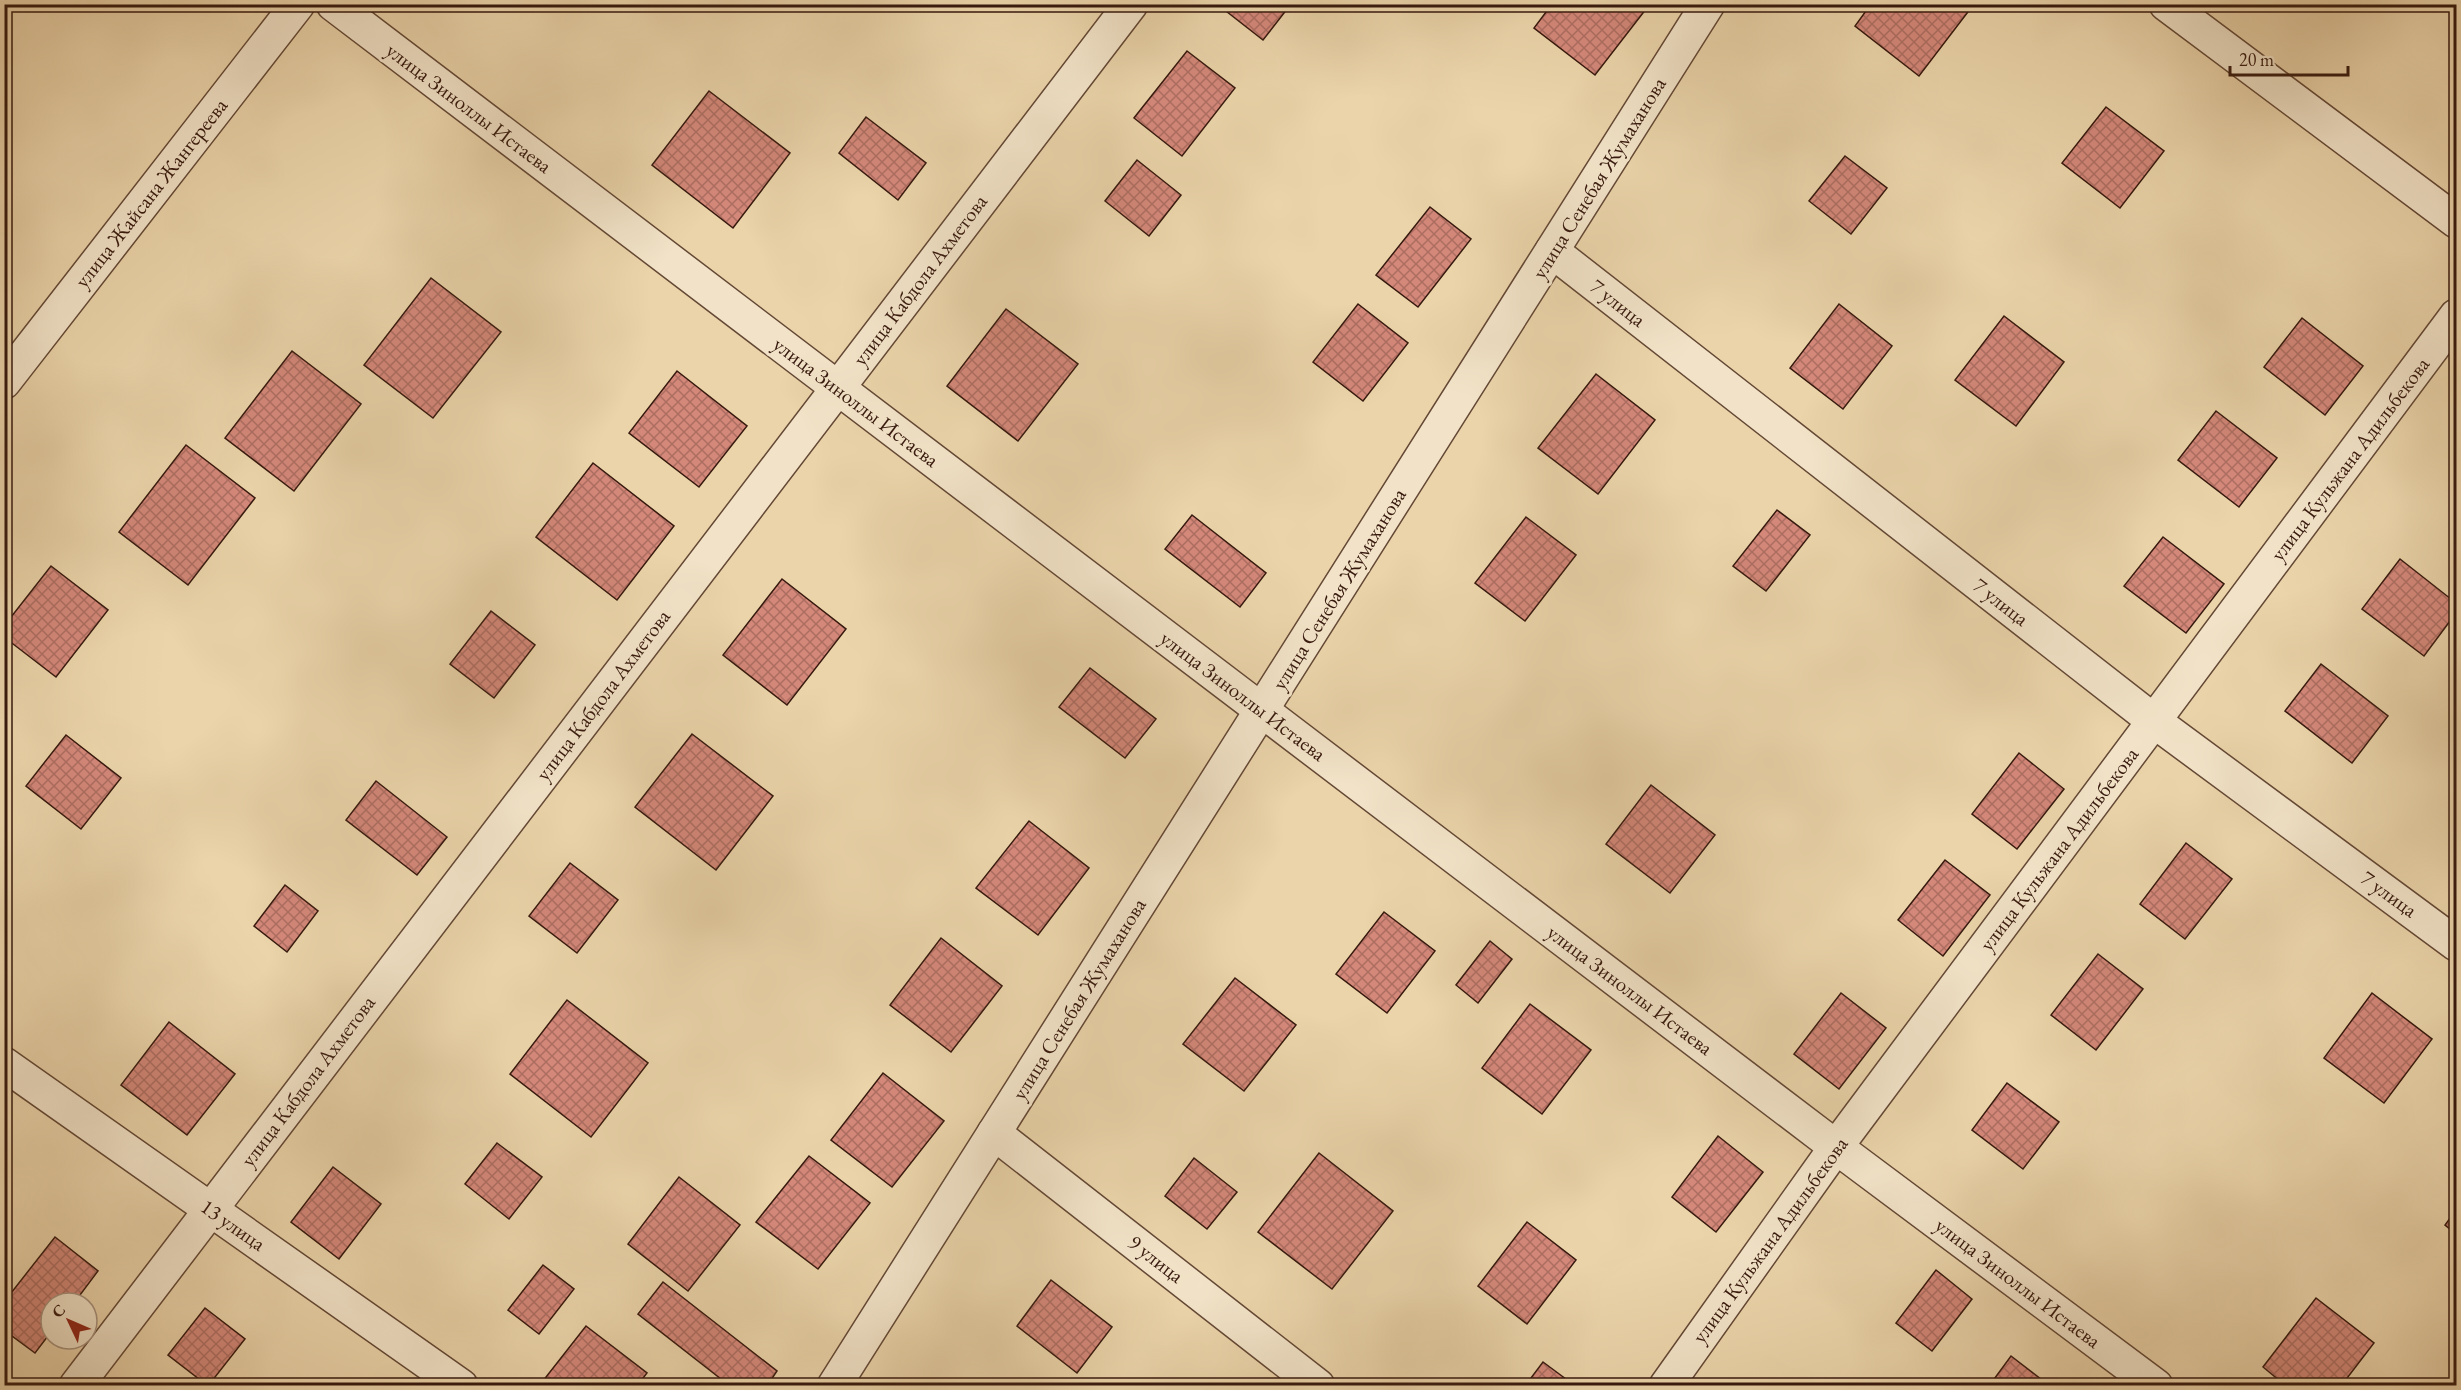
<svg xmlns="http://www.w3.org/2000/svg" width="2461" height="1390" font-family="'EB Garamond',serif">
<defs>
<pattern id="building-cross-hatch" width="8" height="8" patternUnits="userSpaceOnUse" patternTransform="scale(1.5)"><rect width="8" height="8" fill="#d4887a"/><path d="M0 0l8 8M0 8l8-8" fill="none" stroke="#ad6e62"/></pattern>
</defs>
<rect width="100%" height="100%" fill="#ebd4aa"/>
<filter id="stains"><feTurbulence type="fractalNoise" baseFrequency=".00333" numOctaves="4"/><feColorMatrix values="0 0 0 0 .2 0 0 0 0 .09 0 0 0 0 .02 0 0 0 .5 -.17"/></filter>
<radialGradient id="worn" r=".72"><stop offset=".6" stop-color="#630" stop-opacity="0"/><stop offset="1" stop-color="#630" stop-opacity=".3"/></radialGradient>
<!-- building -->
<g fill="url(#building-cross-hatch)" stroke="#37190e" stroke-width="1.5">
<polygon points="1217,4 1291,4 1263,40"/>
<polygon points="1552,4 1641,4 1646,9 1595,75 1534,28"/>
<polygon points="1871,4 1974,4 1919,76 1855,26"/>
<polygon points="1187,51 1235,88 1182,156 1134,118"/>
<polygon points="709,91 790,153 733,228 652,165"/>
<polygon points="2106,107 2164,151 2120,208 2062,163"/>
<polygon points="866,117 926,163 898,200 839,153"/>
<polygon points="1845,156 1887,188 1851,234 1809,201"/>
<polygon points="1137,160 1181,195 1149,236 1105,201"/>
<polygon points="1430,207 1471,239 1418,307 1376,275"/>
<polygon points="431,278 501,332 433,418 364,365"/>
<polygon points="1358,304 1408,343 1363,401 1313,362"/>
<polygon points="1839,304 1892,346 1843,409 1790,368"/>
<polygon points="1006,309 1078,364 1018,441 947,386"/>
<polygon points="2004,316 2064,362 2016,426 1955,380"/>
<polygon points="2302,318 2363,366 2325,415 2264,367"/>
<polygon points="292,351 361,404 294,491 225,438"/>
<polygon points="677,371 747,426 699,487 629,433"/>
<polygon points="1596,374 1655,420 1598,494 1538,448"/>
<polygon points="2216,411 2277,458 2239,507 2178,460"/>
<polygon points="186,445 255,498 188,585 119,532"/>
<polygon points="593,463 674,526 617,600 536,537"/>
<polygon points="1777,510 1810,535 1766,591 1733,566"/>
<polygon points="1192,515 1266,573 1240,607 1165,549"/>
<polygon points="1526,517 1576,555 1525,621 1475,583"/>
<polygon points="2163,537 2224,584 2186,633 2124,586"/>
<polygon points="2400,559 2456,603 2456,613 2424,656 2362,609"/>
<polygon points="51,566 108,610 56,677 4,637 4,626"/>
<polygon points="782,579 846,629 787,705 723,655"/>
<polygon points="491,611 535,645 494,698 450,664"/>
<polygon points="2321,664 2388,716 2352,763 2285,711"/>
<polygon points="1090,668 1156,719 1125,758 1059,707"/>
<polygon points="692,734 773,796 716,870 635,807"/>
<polygon points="66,735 121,778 81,829 26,786"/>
<polygon points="2019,753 2064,789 2017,849 1972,814"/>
<polygon points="376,781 447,837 417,875 346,820"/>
<polygon points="1651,785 1715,835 1670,893 1606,844"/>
<polygon points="1029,821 1089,868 1038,935 976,888"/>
<polygon points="2186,843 2232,879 2185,939 2140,904"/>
<polygon points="1945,860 1990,895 1943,956 1898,920"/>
<polygon points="570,863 618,900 577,953 529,916"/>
<polygon points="285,885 318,911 287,952 254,926"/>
<polygon points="1384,912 1435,951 1387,1013 1336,974"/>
<polygon points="941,938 1002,986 951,1052 890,1005"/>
<polygon points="1490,941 1512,959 1478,1003 1456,985"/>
<polygon points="2098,954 2143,989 2096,1050 2051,1015"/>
<polygon points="1235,978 1296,1025 1244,1091 1183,1044"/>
<polygon points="1841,993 1886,1028 1839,1089 1794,1054"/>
<polygon points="2372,993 2432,1039 2384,1103 2324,1058"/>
<polygon points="567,1000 648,1063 591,1137 510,1074"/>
<polygon points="1530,1004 1591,1050 1542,1114 1482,1068"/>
<polygon points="169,1022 235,1074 187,1135 121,1085"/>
<polygon points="883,1073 944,1121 892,1187 831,1140"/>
<polygon points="2007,1083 2059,1122 2023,1169 1972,1130"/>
<polygon points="1718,1136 1763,1172 1716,1232 1672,1197"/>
<polygon points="497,1143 542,1177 509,1219 465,1184"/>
<polygon points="1319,1153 1393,1211 1332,1289 1258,1232"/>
<polygon points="809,1156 870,1203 818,1269 756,1222"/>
<polygon points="1194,1158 1237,1192 1207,1229 1165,1196"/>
<polygon points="333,1167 381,1204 339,1259 291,1222"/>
<polygon points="679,1177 740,1225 688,1291 628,1244"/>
<polygon points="2456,1210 2456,1234 2445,1225"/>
<polygon points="1527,1222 1576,1260 1527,1324 1478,1286"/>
<polygon points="55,1237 98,1271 74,1303 51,1303 51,1332 35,1353 4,1330 4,1302"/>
<polygon points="543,1265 574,1289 539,1334 508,1310"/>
<polygon points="1936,1270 1972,1299 1932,1351 1896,1323"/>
<polygon points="1051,1280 1112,1327 1077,1373 1017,1326"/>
<polygon points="663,1282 777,1371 767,1386 730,1386 638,1314"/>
<polygon points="2316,1298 2374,1343 2341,1386 2286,1386 2263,1367"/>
<polygon points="205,1308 245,1339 208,1386 168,1355"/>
<polygon points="586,1326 647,1373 637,1386 539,1386"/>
<polygon points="2011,1356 2050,1386 1989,1386"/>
<polygon points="1543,1362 1574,1385 1525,1386"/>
</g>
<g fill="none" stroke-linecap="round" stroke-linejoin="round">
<defs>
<g id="minor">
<polyline points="333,4 1836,1147 2156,1386"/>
<polyline points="2166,4 2456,221"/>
<polyline points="1552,251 2154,721 2456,944"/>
<polyline points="4,382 298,4"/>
<polyline points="4,1064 461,1386"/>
<polyline points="994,1133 1318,1386"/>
<polyline points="76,1386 1131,4"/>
<polyline points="834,1386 1708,4"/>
<polyline points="1666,1386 1836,1147 2456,316"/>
</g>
</defs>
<!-- minor casing -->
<use href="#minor" stroke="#644835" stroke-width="36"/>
<!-- minor -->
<use href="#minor" stroke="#f2e3c8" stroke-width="33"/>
</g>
<g text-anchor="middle" stroke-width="6" stroke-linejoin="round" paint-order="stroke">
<!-- street labels -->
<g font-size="21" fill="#37190e" stroke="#f2e3c8">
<text transform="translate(469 108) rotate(37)" y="7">улица Зиноллы Истаева</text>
<text transform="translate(1599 178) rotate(-58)" y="7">улица Сенебая Жумаханова</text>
<text transform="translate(151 193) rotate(-52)" y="7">улица Жайсана Жангереева</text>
<text transform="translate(920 280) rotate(-53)" y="7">улица Кабдола Ахметова</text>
<text transform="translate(1618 303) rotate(38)" y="7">7 улица</text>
<text transform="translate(856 402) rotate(37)" y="7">улица Зиноллы Истаева</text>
<text transform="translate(2350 459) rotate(-53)" y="7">улица Кульжана Адильбекова</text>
<text transform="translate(1339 589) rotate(-58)" y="7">улица Сенебая Жумаханова</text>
<text transform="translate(2001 602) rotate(38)" y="7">7 улица</text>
<text transform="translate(603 695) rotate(-53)" y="7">улица Кабдола Ахметова</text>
<text transform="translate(1243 696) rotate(37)" y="7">улица Зиноллы Истаева</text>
<text transform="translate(2059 849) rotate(-53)" y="7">улица Кульжана Адильбекова</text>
<text transform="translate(2389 894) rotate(36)" y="7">7 улица</text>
<text transform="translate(1630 990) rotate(37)" y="7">улица Зиноллы Истаева</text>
<text transform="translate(1079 999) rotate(-58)" y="7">улица Сенебая Жумаханова</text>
<text transform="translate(308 1081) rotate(-53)" y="7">улица Кабдола Ахметова</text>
<text transform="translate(233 1225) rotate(35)" y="7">13 улица</text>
<text transform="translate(1770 1240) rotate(-54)" y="7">улица Кульжана Адильбекова</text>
<text transform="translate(1156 1259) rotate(38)" y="7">9 улица</text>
<text transform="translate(2018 1283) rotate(37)" y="7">улица Зиноллы Истаева</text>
</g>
</g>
<!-- margin -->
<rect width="2461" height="1390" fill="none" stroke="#ebd4aa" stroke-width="24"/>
<rect x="6" y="6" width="2449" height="1378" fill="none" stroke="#37190e" stroke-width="3"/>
<rect x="12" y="12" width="2437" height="1366" fill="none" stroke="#37190e" stroke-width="1.5"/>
<!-- north arrow -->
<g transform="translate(69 1321) rotate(314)"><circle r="28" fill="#f2e3c8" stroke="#a7927e" stroke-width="1.5"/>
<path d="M0-4.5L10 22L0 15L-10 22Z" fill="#8f2418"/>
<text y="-9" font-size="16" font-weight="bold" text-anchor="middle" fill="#37190e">С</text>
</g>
<!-- scale -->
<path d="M2230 66v9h118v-9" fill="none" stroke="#37190e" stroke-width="3"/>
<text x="2239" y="66" font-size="18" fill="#37190e" stroke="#f2e3c8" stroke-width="4.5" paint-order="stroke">20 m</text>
<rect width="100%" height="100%" filter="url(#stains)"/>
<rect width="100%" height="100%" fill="url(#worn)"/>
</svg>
